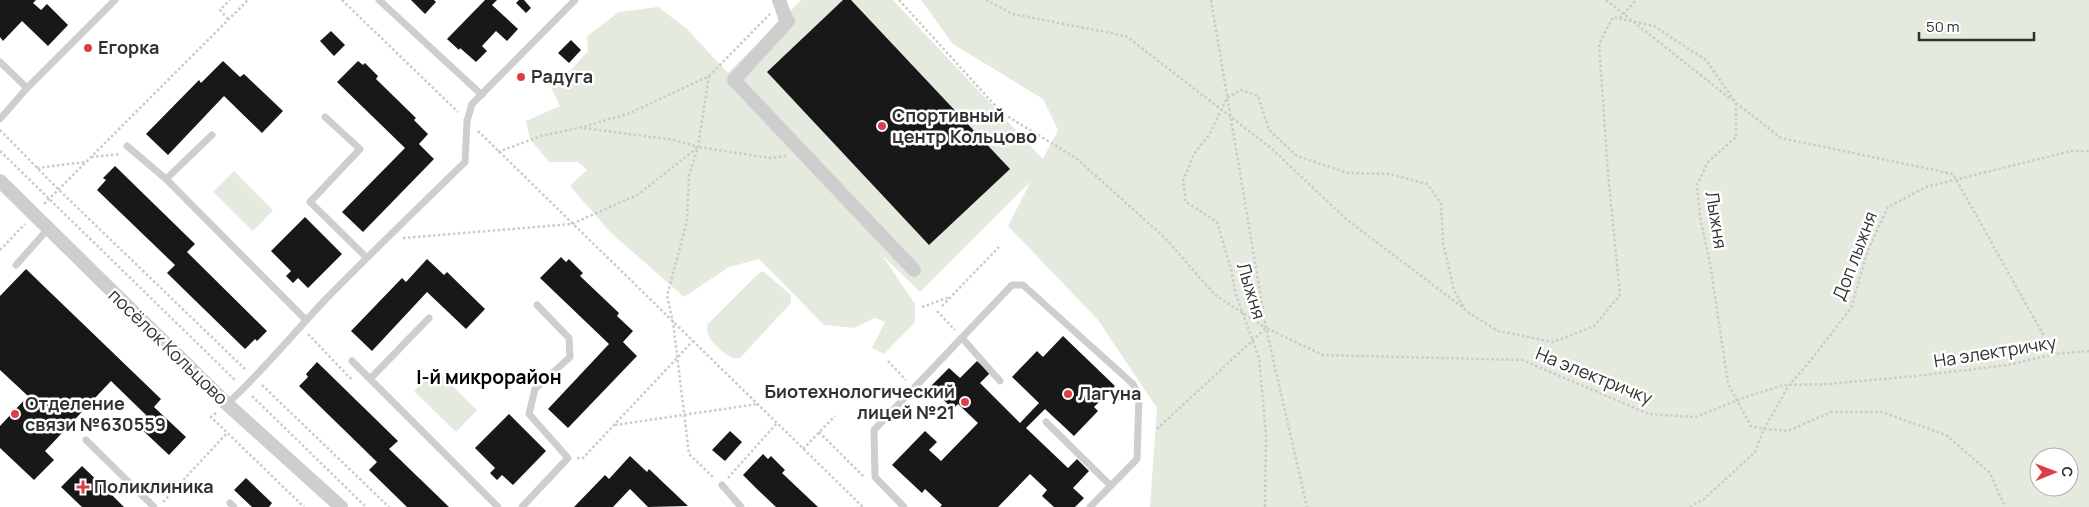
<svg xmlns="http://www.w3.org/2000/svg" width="2089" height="507" font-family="Manrope,sans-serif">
<rect width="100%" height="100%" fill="#fff"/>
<!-- green -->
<g fill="#e4eadd" fill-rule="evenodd">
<path d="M 801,0 L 893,0 L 1043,159 L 1058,130 L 1043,99 L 953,44 L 921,0 L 2089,0 L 2089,507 L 1150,507 L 1157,408 L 1098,320 L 1008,226 L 1031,181 L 920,292 L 882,255 L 915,304 L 915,322 L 884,354 L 872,348 L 885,322 L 875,318 L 854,328 L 824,325 L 759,259 L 729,267 L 684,297 L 610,232 L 570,186 L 587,170 L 578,162 L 549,162 L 530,139 L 526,121 L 560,106 L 551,88 L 558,71 L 570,71 L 588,51 L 587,36 L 619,12 L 658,7 L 686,28 L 728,73 ZM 2039,457 L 2069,457 L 2069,487 L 2039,487 Z"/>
<polygon points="234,171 273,210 253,231 213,192"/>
<path d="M 763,271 L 791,295 L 791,303 L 740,358 L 733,358 C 721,352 703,337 708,324 L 759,273 Z"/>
<polygon points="435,369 477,410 456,432 414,391"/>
</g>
<!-- building -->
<g fill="#181818">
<polygon points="0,0 36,0 33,3 41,10 47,4 68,25 48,46 22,21 3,41 0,37"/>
<polygon points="411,0 434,0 436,2 425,14"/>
<polygon points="485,0 497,0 492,5 518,29 507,41 496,31 482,46 487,51 476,62 460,48 459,50 447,39"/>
<polygon points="519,0 524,0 531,8 526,13 516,3"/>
<polygon points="843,0 851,0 1010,169 929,245 767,72"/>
<polygon points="331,31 345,45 334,56 320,41"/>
<polygon points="571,40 581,50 569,63 558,53"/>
<polygon points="223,61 240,77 244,74 283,111 262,133 224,96 168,155 146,134 199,80 201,83"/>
<polygon points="358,61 363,65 365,63 378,76 376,79 416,118 414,120 428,134 419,144 434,159 363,232 342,212 405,148 337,82"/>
<polygon points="115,166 195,244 187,252 267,331 257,341 255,339 245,349 167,273 175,265 97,190 106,180 103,178"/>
<polygon points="305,217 342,254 308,288 298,278 293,283 286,276 291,271 271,251"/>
<polygon points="561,257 566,262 569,259 583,273 580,276 619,313 617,316 633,331 623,342 637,356 568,428 548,409 609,344 540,278"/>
<polygon points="427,259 444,275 447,272 485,309 466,329 427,292 372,351 351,331 402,278 406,282"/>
<polygon points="26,269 161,399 154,407 186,437 169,455 137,425 146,415 111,381 45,451 54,460 34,480 0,448 0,426 28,396 0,370 0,296"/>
<polygon points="1063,336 1115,386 1094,407 1098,411 1074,436 1045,409 1026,428 1068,468 1077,459 1089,471 1073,488 1084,498 1075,507 1054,507 1042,496 1047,490 1030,474 998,507 940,507 942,505 925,489 922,493 892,465 925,431 937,442 929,450 941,461 978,423 958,404 953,409 930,387 949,368 960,378 977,361 990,373 980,383 1020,423 1039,403 1012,377 1037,351 1043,357"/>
<polygon points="317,362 398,441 389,449 449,507 407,507 369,470 377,462 299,386 308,377 306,374"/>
<polygon points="509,414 546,451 513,485 502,475 497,480 490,473 495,468 475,448"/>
<polygon points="730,431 742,442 725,461 712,450"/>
<polygon points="763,454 768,459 771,456 785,470 782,473 818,507 776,507 758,490 743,475"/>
<polygon points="630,456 647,472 649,469 688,506 648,507 630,489 613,507 574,507 605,475 609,479"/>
<polygon points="82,466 106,489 108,486 115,492 112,495 124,507 82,507 61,487"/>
<polygon points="246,478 272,503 269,507 252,507 234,490"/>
</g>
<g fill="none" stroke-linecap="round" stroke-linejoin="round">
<!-- path -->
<g stroke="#cbcbcb" stroke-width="2.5" stroke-dasharray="2.5 2.5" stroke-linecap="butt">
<polyline points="342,0 458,112"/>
<polyline points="899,0 1002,113 1076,158 1165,238 1215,295 1266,328"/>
<polyline points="986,0 1013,14 1126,36 1271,148 1346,219 1465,309"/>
<polyline points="1211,0 1266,328 1307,507"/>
<polyline points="1606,0 1732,100"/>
<polyline points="1620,18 1636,0"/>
<polyline points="228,19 220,10 230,0"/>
<polyline points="709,76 698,147 689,176 687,221 667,296 673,322 689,454 714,478"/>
<polyline points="1736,103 1781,138 1953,174 2054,354"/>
<polyline points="584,128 674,140 698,147"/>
<polyline points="0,130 58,189 247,371"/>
<polyline points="478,131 863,507"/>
<polyline points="0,151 235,380"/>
<polyline points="498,152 541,136 583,127 630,113 709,76 770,14"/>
<polyline points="91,157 121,154"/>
<polyline points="37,168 85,162"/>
<polyline points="44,204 248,0"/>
<polyline points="403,238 572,224 639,194 698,147 770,158 786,156"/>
<polyline points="0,250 25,224"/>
<polyline points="942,306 999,247"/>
<polyline points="922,307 950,297"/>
<polyline points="937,311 955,330"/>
<polyline points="308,334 350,378 354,378"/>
<polyline points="888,361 906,380"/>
<polyline points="262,385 389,507"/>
<polyline points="252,396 366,507"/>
<polyline points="216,413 211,417 304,507"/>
<polyline points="615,425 758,404"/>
<polyline points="1157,429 1266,328 1323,355 1522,360 1649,414 1696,417 1743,398 1784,385 1828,384 1916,376 2008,365 2054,354 2089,351"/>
<polyline points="819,432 864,477"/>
<polyline points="803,449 835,416"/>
<polyline points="577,458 583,458 693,341"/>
<polyline points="728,478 777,423"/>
<polyline points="163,502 227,433"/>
<polyline points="1265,507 1266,434 1259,358 1236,295 1231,269 1217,222 1186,202 1183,181 1194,154 1209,135 1227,98 1241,90 1258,96 1269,130 1297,156 1348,173 1390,174 1427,184 1441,203 1443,243 1454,290 1466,311 1498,331 1553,342 1594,326 1620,295 1608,174 1599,44 1613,17 1654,26 1706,60 1736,103 1736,137 1708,162 1697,185 1700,217 1710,263 1728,384 1751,426 1764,429 1788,431 1831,412 1882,412 1946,435 1990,473 2005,507"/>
<polyline points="1690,507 1704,499 1755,452 1764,429 1789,385 1807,365 1851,308 1868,250 1888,207 1926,187 2071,151 2089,151"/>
</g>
<!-- service -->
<g stroke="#cecece" stroke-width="7">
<polyline points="379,0 482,95"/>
<polyline points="0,62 27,88"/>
<polyline points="325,117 360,149 310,202 366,257"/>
<polyline points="0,119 27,88 115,0"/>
<polyline points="127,146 166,179 306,320"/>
<polyline points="166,179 212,135"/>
<polyline points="16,265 48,229"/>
<polyline points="962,338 1000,381"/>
<polyline points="352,361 498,507"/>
<polyline points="370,379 429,318"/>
<path d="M 227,404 C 262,372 291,336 324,301 C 370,254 418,208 465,162 L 467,121 L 472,104 L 575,0"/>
<polyline points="1046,422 1110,485"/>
<polyline points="86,440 154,507"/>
<polyline points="722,485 741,507"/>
<polyline points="230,503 234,507"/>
<polyline points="522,507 568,458 529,414 535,389 570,357 569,338 537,305"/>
<polyline points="904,507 875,477 874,430 1012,285 1023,285 1133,384 1139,395 1137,459 1090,507"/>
</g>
<!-- minor -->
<g stroke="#cecece" stroke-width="14">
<polyline points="779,0 785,17 788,21 734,80 914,270"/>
<polyline points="0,181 227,404 341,507"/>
</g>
</g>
<!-- markers -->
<g fill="#dc3f48" stroke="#fff" stroke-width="2">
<circle cx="88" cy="48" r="5"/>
<circle cx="521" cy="77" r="5"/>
<circle cx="882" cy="126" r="5"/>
<circle cx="1068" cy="394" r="5"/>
<circle cx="965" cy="402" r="5"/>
<circle cx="15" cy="414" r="5"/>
<path d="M80.5 479.5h5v5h5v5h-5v5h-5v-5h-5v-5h5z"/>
</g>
<g text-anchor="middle" stroke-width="5" stroke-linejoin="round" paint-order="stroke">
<!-- poi labels -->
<g font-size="18" font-weight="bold" fill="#313131" stroke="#fff" text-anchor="start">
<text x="98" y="54">Егорка</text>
<text x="531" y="83">Радуга</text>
<text x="892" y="122">Спортивный<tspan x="892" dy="21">центр Кольцово</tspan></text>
<text x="955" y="398" text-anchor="end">Биотехнологический<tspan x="955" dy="21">лицей №21</tspan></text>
<text x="1078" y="400">Лагуна</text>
<text x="25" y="410">Отделение<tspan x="25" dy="21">связи №630559</tspan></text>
<text x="94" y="493">Поликлиника</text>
</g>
<!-- street labels -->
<g font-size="18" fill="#313131" stroke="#fff">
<text transform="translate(1716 220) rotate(81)" y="6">Лыжня</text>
<text transform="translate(1855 256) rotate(-69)" y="6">Доп лыжня</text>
<text transform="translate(1251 291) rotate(73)" y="6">Лыжня</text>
<text transform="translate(168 347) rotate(44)" y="6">посёлок Кольцово</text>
<text transform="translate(1995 352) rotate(-9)" y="6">На электричку</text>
<text transform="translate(1594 376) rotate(22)" y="6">На электричку</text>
</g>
<!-- neighbourhood labels -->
<g font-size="19" font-weight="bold" fill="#000" stroke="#fff">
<text x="489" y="384">I-й микрорайон</text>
</g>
</g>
<!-- north arrow -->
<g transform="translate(2054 472) rotate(89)"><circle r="24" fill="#ffffff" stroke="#adadad"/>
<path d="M0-4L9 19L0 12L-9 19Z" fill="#dc3f48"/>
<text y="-8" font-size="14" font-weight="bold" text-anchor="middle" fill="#313131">С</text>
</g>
<!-- scale -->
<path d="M1919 32v8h115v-8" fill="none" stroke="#313131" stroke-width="2.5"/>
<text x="1926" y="32" font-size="15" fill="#313131" stroke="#ffffff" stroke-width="4" paint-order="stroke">50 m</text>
</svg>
